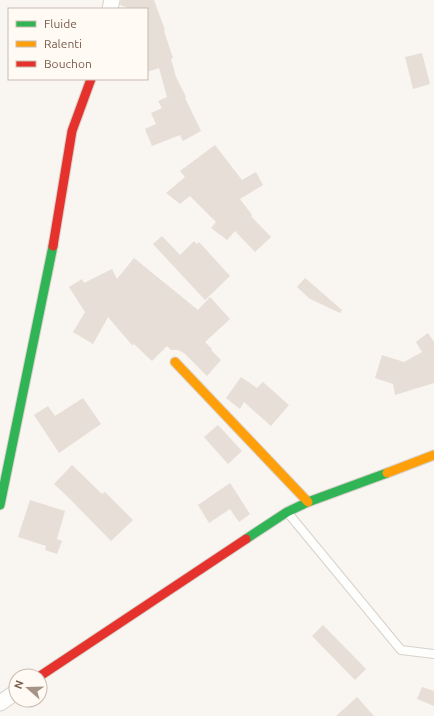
<svg xmlns="http://www.w3.org/2000/svg" width="434" height="716" font-family="Ubuntu,sans-serif">
<rect width="100%" height="100%" fill="#f9f5f0"/>
<!-- building -->
<g fill="#e6ded7">
<polygon points="121,0 154,0 165,30 164,31 173,58 171,59 176,77 186,97 185,98 201,131 183,141 180,135 152,146 145,129 156,124 151,113 162,108 158,101 167,97 159,68 147,72 147,9 131,9 120,5"/>
<polygon points="422,53 430,84 413,89 405,57"/>
<polygon points="215,145 242,180 256,172 263,185 240,199 252,215 251,216 271,237 255,252 235,231 227,240 211,228 216,222 190,196 180,204 166,193 185,177 180,171"/>
<polygon points="162,236 180,255 194,241 197,244 199,242 230,276 205,300 153,244"/>
<polygon points="134,258 198,310 210,297 230,319 205,342 212,349 211,350 221,360 207,376 184,353 178,350 171,350 167,346 152,361 134,344 132,345 108,317 93,344 73,332 85,312 69,287 82,279 84,283 112,269 117,279"/>
<polygon points="305,278 342,310 340,313 310,299 297,287"/>
<polygon points="428,333 434,342 434,383 395,395 393,384 375,378 382,355 404,362 422,352 416,342"/>
<polygon points="241,377 257,388 263,382 289,405 271,426 244,402 240,409 226,398"/>
<polygon points="83,398 101,424 59,453 34,415 48,406 55,416"/>
<polygon points="218,425 242,451 228,464 204,437"/>
<polygon points="72,465 102,494 105,492 133,520 111,541 69,498 54,484"/>
<polygon points="230,483 250,514 239,522 230,509 209,523 198,505"/>
<polygon points="30,500 65,511 57,539 62,541 57,554 45,550 46,546 18,537"/>
<polygon points="323,625 366,669 355,680 312,636"/>
<polygon points="422,687 434,691 434,706 417,699"/>
<polygon points="357,697 374,716 336,716"/>
</g>
<g fill="none" stroke-linecap="round" stroke-linejoin="round">
<defs>
<polyline id="lane" points="288,513 401,650 434,654"/>
<g id="street">
<polyline points="110,9 112,0"/>
<polyline points="0,703 16,692"/>
</g>
<g id="fast">
<polyline points="0,505 53,246"/>
<polyline points="246,539 287,512 308,502 387,473"/>
</g>
<g id="slow">
<polyline points="175,362 308,502"/>
<polyline points="387,473 434,455"/>
</g>
<g id="jam">
<polyline points="53,246 72,131 91,79"/>
<polyline points="40,676 246,539"/>
</g>
</defs>
<!-- lane casing -->
<use href="#lane" stroke="#d7d1cb" stroke-width="10"/>
<!-- street casing -->
<use href="#street" stroke="#d7d1cb" stroke-width="17"/>
<!-- fast casing -->
<use href="#fast" stroke="#d9d2cb" stroke-width="11"/>
<!-- slow casing -->
<use href="#slow" stroke="#d9d2cb" stroke-width="11"/>
<!-- jam casing -->
<use href="#jam" stroke="#d9d2cb" stroke-width="11"/>
<!-- lane -->
<use href="#lane" stroke="#fefefd" stroke-width="8"/>
<!-- street -->
<use href="#street" stroke="#fefefd" stroke-width="15"/>
<!-- fast -->
<use href="#fast" stroke="#30b455" stroke-width="9"/>
<!-- slow -->
<use href="#slow" stroke="#ff9f0a" stroke-width="9"/>
<!-- jam -->
<use href="#jam" stroke="#e5322d" stroke-width="9"/>
</g>
<!-- legend -->
<rect x="8" y="8" width="140" height="72" fill="#fffaf3" stroke="#cabbb1"/>
<rect x="16" y="21" width="20" height="6" fill="#30b455" stroke="#cabbb1"/>
<text x="44" y="28" font-size="12" fill="#7a5c4d">Fluide</text>
<rect x="16" y="41" width="20" height="6" fill="#ff9f0a" stroke="#cabbb1"/>
<text x="44" y="48" font-size="12" fill="#7a5c4d">Ralenti</text>
<rect x="16" y="61" width="20" height="6" fill="#e5322d" stroke="#cabbb1"/>
<text x="44" y="68" font-size="12" fill="#7a5c4d">Bouchon</text>
<!-- north arrow -->
<g transform="translate(28 688) rotate(290)"><circle r="19" fill="#fffaf3" stroke="#cabbb1"/>
<path d="M0-3L7 15L0 10L-7 15Z" fill="#a69286"/>
<text y="-6" font-size="11" font-weight="bold" text-anchor="middle" fill="#7a5c4d">N</text>
</g>
</svg>
